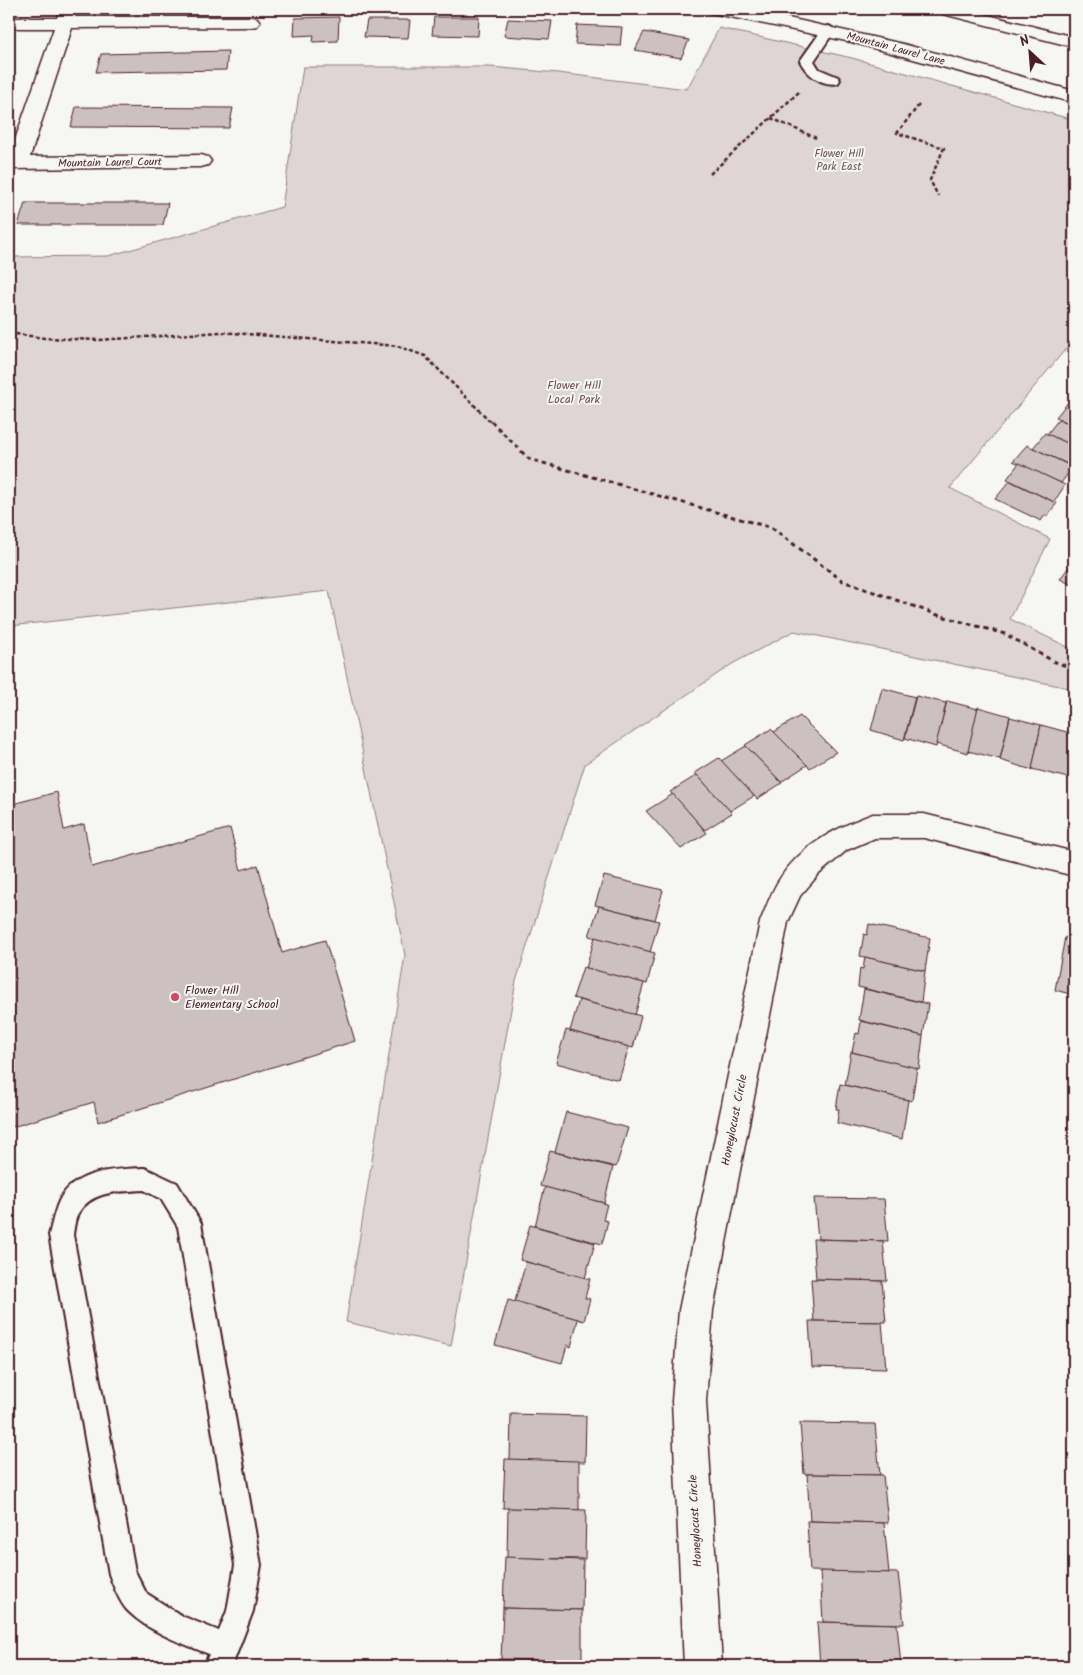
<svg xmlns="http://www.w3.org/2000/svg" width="1083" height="1675" font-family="Kalam,sans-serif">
<rect width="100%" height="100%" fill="#f6f6f2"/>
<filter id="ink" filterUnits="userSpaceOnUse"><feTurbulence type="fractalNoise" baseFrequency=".02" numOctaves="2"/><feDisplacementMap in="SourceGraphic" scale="10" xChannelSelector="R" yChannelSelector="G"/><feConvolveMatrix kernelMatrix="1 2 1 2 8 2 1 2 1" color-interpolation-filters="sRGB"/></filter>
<g filter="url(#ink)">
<!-- green -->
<polygon fill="#ddd6d5" stroke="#947a80" points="719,28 852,58 1074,120 1074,339 950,488 1050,539 1010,619 1074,650 1074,689 794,631 732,664 585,764 516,981 451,1346 346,1322 405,955 329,591 9,626 9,257 108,256 282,207 303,67 490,67 558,73 687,89"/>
<!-- building -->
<g fill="#ccc1c0" stroke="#4a1f2b">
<polygon points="339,17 338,41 313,42 314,35 294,36 295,18"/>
<polygon points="434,17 479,17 478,36 432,35"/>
<polygon points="508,19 552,21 549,39 504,36"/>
<polygon points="367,20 410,20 408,38 364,37"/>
<polygon points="577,25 622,27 620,46 575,44"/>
<polygon points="644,32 689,40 681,58 635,50"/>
<polygon points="228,51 226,70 96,72 101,54"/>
<polygon points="76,107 233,108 229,128 71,127"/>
<polygon points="25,203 168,203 163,225 18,225"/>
<polygon points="1070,400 1074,402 1074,426 1056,417"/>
<polygon points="1059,419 1074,426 1074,446 1047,434"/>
<polygon points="1045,433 1074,446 1074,467 1033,448"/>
<polygon points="1027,445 1033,448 1073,467 1061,483 1013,461"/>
<polygon points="1019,463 1065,485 1054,502 1007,479"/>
<polygon points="1010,481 1054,502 1057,503 1047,516 1045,515 1041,521 995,499"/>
<polygon points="1074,560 1074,586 1060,579"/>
<polygon points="882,688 915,697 904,740 871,730"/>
<polygon points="916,696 946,703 936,747 905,738"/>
<polygon points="947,701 978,709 968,753 936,744"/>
<polygon points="978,707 1010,716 1000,759 968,751"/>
<polygon points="800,716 836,752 810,768 774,732"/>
<polygon points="1010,717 1041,725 1032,770 1000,760"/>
<polygon points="1041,725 1074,734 1074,747 1068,778 1032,769"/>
<polygon points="771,729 807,765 781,782 745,745"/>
<polygon points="746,746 782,783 757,799 721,761"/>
<polygon points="719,758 754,796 730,811 695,773"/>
<polygon points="697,775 732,813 705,830 670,792"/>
<polygon points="57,792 64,830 84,824 92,867 230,828 241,870 258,865 282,953 325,940 355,1041 98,1122 94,1102 9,1128 9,805"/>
<polygon points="673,794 707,833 681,849 646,811"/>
<polygon points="604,876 663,890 655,920 595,905"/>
<polygon points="599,906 659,921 650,952 589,936"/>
<polygon points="869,924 930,938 925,971 860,956 864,934 867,935"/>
<polygon points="595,937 655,953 647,984 586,968"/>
<polygon points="1065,937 1074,940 1074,995 1055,990"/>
<polygon points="865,957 925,971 921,1002 858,987 860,968 863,969"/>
<polygon points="583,967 644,983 635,1015 573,998"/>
<polygon points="864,989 928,1004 923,1036 859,1020"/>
<polygon points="579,1000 641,1016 633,1048 570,1031"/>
<polygon points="861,1021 923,1036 919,1069 852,1052 856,1033 859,1034"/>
<polygon points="566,1030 629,1047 619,1080 556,1063"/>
<polygon points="851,1052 917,1068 912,1101 845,1085"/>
<polygon points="840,1084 908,1100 902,1139 837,1123 839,1109 836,1109"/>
<polygon points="566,1112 628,1128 616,1167 555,1152"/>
<polygon points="550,1151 613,1167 604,1203 540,1186"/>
<polygon points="545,1187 607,1204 603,1220 608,1221 602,1244 535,1226"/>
<polygon points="814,1198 884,1199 888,1241 818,1239"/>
<polygon points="530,1225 595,1243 585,1278 520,1260"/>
<polygon points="813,1239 883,1241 887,1281 816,1279"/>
<polygon points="526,1262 590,1279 585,1298 590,1299 584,1321 515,1301"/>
<polygon points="811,1279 882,1281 886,1322 814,1321"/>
<polygon points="508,1300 578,1319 571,1347 567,1345 562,1363 495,1345"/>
<polygon points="809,1321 882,1322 886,1369 812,1367"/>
<polygon points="511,1414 586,1416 585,1462 510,1460"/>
<polygon points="800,1423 875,1424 880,1475 804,1474"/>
<polygon points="505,1459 579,1461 579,1510 503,1508"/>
<polygon points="807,1474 883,1475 888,1523 810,1521"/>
<polygon points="508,1508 586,1510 585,1559 507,1558"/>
<polygon points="807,1521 884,1523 889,1573 810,1571"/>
<polygon points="505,1557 583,1560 582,1610 503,1608"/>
<polygon points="820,1571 898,1573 904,1624 823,1622"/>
<polygon points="503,1608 582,1610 582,1661 501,1660"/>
<polygon points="817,1622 897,1624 901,1666 820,1666"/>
<polygon points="498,1659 579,1661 579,1666 497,1666"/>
</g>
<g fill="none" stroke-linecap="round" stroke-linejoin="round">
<defs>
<g id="lane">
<path d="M 829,26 L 835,30 L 814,61 L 819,69 L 838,77 L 840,80 L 838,83 C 823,87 806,74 800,61 L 824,27 Z"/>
<path d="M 145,1168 L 177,1183 L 201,1223 L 261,1565 L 253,1611 L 232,1666 L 204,1666 L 209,1654 C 182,1643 151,1633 129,1612 C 120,1604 113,1585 109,1574 L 49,1235 C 52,1224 54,1212 59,1201 C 74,1170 115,1169 145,1168 ZM 144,1190 L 161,1199 L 178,1227 L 235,1565 L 227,1611 L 219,1631 L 182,1616 L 146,1593 L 135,1571 L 73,1235 C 74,1228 75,1218 79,1212 C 93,1190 120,1192 144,1190 Z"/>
</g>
<g id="street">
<polygon points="60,9 78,9 75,17 251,17 257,18 260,22 257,26 251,27 72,28 30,157 201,155 208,157 211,161 208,165 201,167 9,169 9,157 54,28 9,28 9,18 57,18"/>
<polygon points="707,9 744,9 762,12 903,44 1074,91 1074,103 851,42 716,14 710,13"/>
<polygon points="941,9 965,9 1074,37 1074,47 943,14"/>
<path d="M 873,814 L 924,814 L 1074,852 L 1074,876 L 924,838 L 875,838 L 847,850 L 819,874 L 800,896 L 788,922 L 713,1310 L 706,1401 L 722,1666 L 684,1666 L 672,1401 L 679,1310 L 760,922 C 766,908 771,892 779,880 C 800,846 837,827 873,814 Z"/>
</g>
</defs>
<!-- lane casing -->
<use href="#lane" stroke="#4a1f2b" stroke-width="4"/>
<!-- street casing -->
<use href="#street" stroke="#4a1f2b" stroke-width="3"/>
<!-- path-far1 -->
<g stroke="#4a1f2b" stroke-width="2.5" stroke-dasharray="4 2.5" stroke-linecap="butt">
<polyline points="919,105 897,133 944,148 930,180 938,196"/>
<polyline points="771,118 816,138"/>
<polyline points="710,174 800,91"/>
<polyline points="9,333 44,338 99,340 221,332 397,346 425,356 492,423"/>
</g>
<!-- path -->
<polyline stroke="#4a1f2b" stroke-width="3" stroke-dasharray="4.5 4" stroke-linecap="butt" points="491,421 529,459 772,528 843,581 938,615 1005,634 1053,661 1074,669"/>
<!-- lane -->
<use href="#lane" fill="#f6f6f2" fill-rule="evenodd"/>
<!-- street -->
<use href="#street" fill="#f6f6f2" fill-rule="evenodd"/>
</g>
</g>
<!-- markers -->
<circle fill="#d1495b" stroke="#f6f6f2" stroke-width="2" cx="175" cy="997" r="5"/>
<g text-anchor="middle" stroke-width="4" stroke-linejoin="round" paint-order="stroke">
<!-- far-street labels -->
<g font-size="11" fill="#4a1f2b" stroke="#f6f6f2">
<text transform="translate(896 48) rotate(15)" y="4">Mountain Laurel Lane</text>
<text transform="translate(110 162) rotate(-1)" y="4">Mountain Laurel Court</text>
</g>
<!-- far-park labels -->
<g font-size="11" fill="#6f4d56" stroke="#f6f6f2">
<text x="839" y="157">Flower Hill<tspan x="839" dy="13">Park East</tspan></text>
</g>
<!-- park labels -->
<g font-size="12" fill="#6f4d56" stroke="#f6f6f2">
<text x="574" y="389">Flower Hill<tspan x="574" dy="14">Local Park</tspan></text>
</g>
<!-- poi labels -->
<g font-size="12" fill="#4a1f2b" stroke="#f6f6f2" text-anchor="start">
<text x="185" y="994">Flower Hill<tspan x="185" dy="14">Elementary School</tspan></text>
</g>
<!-- street labels -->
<g font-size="12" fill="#4a1f2b" stroke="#f6f6f2">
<text transform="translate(734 1120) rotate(-79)" y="4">Honeylocust Circle</text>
<text transform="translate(695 1521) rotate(-93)" y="4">Honeylocust Circle</text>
</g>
</g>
<!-- margin -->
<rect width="1083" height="1675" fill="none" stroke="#f6f6f2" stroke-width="30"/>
<rect x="15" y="15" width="1053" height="1645" fill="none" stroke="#4a1f2b" stroke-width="2" filter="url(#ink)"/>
<!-- north arrow -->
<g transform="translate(1030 52) rotate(334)" stroke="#f6f6f2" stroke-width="4" paint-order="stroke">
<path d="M0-4L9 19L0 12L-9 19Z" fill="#4a1f2b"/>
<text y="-8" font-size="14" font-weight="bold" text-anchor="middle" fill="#4a1f2b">N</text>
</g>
</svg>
